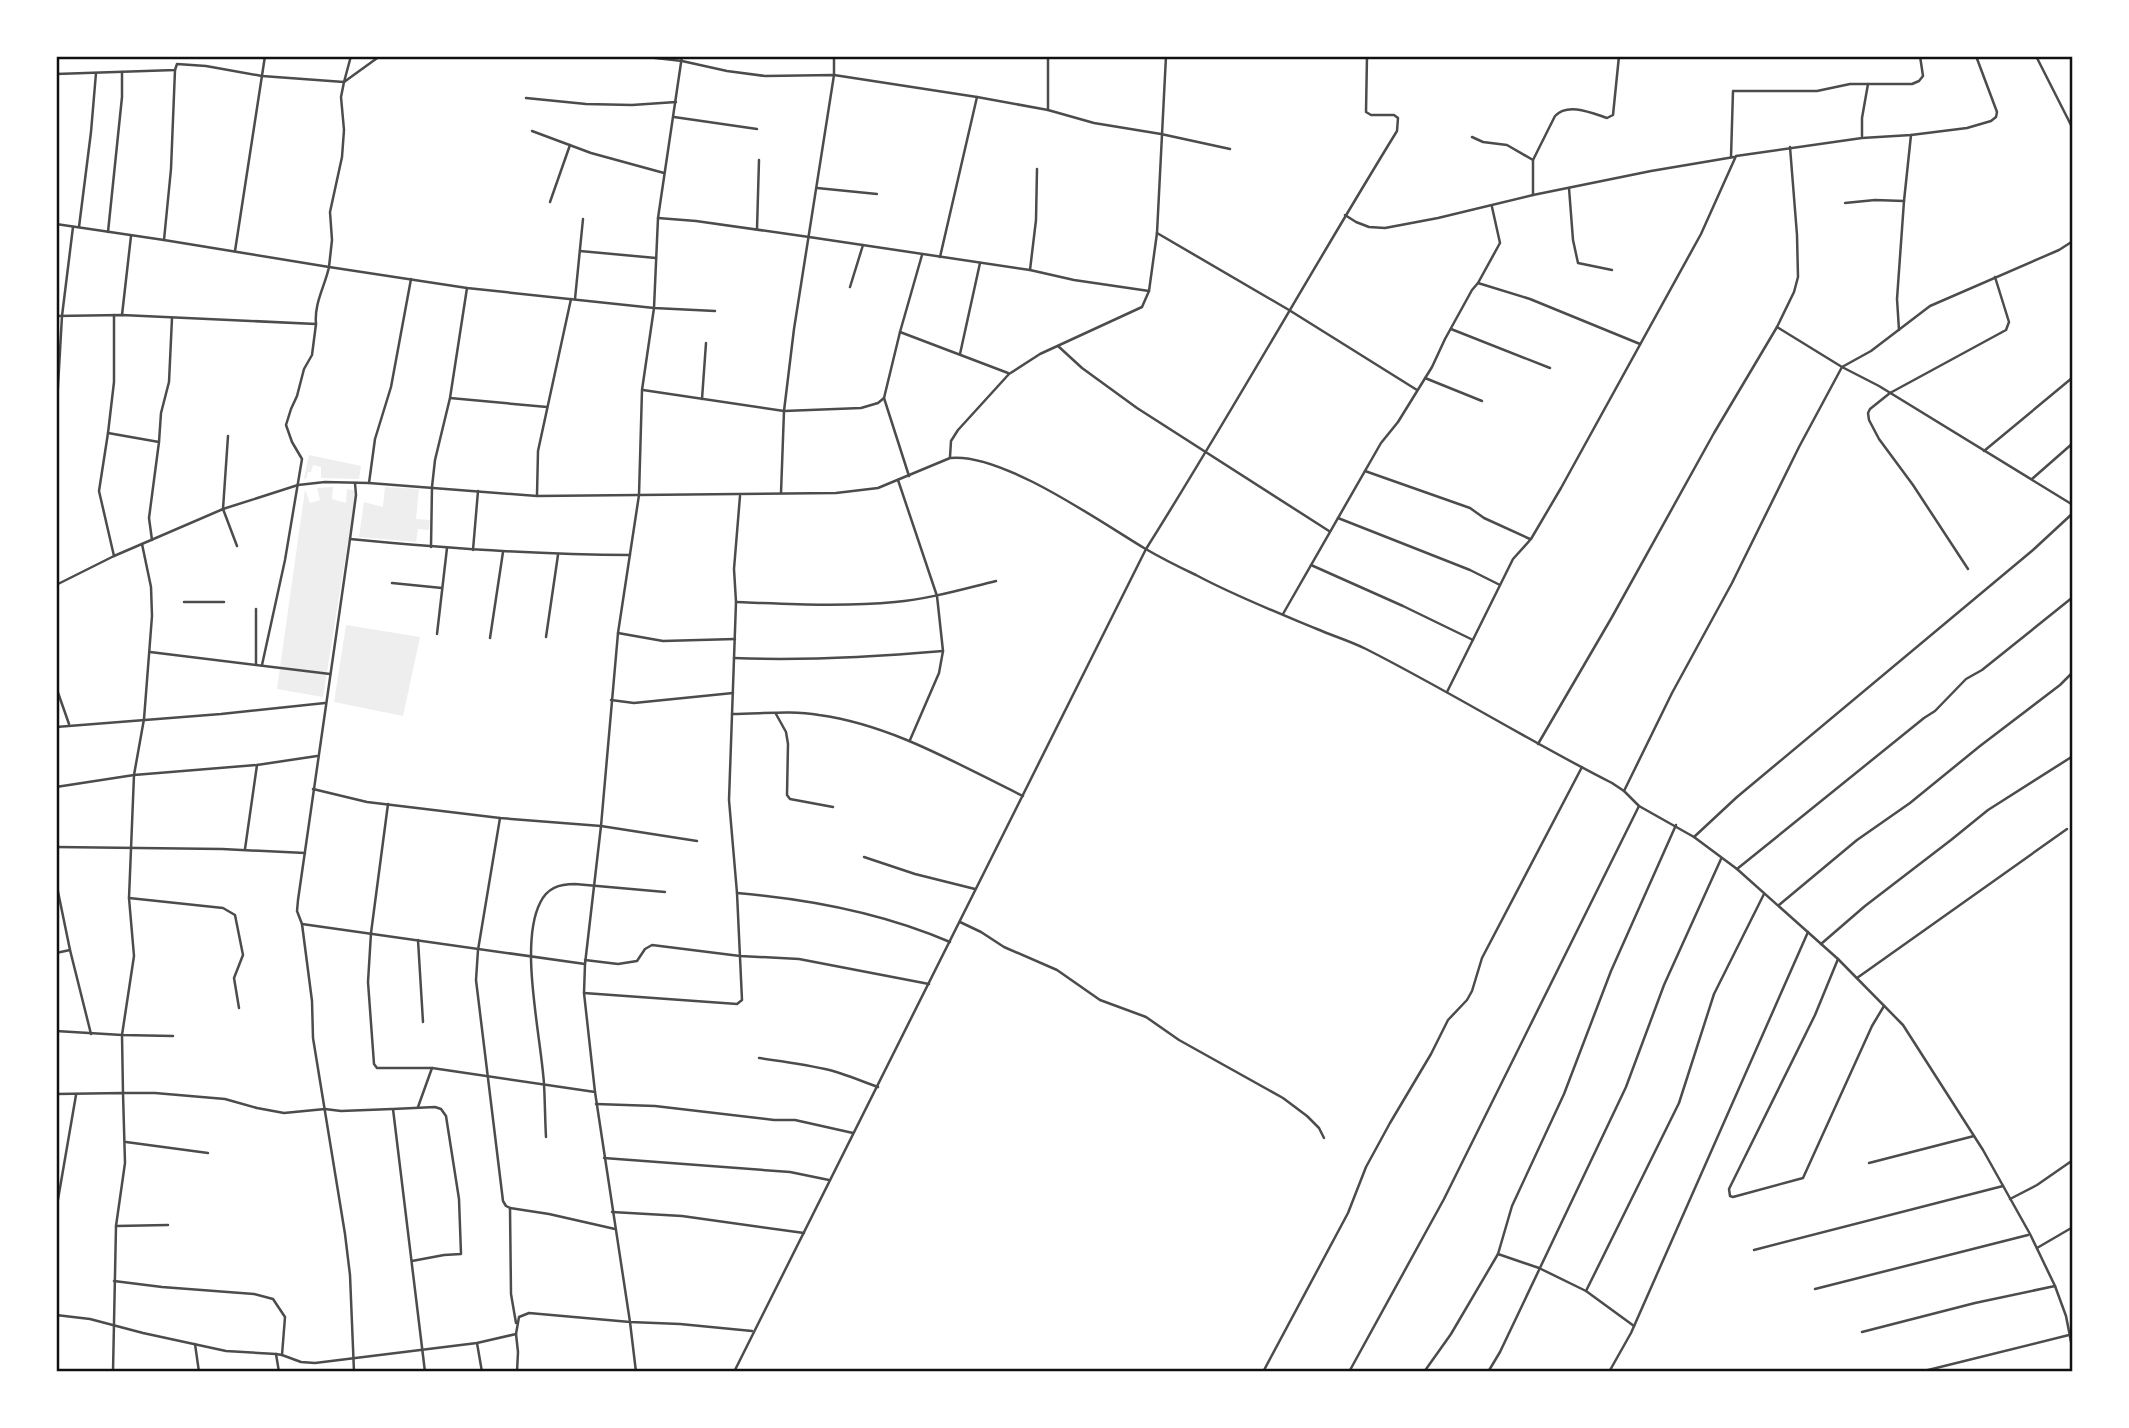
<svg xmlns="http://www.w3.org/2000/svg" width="2129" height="1428" font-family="'Nunito Sans',sans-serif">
<rect width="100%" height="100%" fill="#fff"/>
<!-- green -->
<g fill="#eee">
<polygon points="309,455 361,466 359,479 321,478 321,467 313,465 311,472 308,472 306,479 304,478"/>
<polygon points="333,487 332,499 346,503 347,489 356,491 323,697 277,689 305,490 310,503 320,500 317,488"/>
<polygon points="385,487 419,489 416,519 430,520 429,530 418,529 416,542 359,537 364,502 383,507"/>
<polygon points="346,625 420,637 403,716 334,702"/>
</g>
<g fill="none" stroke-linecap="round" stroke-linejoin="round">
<!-- minor -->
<g stroke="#4c4c4c" stroke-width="2.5">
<polyline points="638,56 682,61 727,71 765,76 834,75 977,97 1048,110 1094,123 1161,134 1230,149"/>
<polyline points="682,56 658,218 654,308 715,311"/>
<polyline points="1048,56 1048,110"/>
<polyline points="2036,56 2073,129"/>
<polyline points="56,74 175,70 177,64 206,66 262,76 344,82 341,97 344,130 342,157 330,212 332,240 329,267 467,288 654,308 642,390 639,495 618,633 601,826 585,964 584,993 595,1092"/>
<polyline points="344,82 380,56"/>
<polyline points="344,82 351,56"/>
<polyline points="526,98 586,104 632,105 676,102"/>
<polyline points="674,117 757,129"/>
<polyline points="532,131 591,153 664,173"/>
<polyline points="1862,136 1862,118 1868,84"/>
<polyline points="1472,137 1483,142 1507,145 1533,160"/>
<polyline points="1731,157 1733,91 1817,91 1850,84 1912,84 1919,81 1923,76 1920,56"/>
<polyline points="817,188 877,194"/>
<polyline points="1569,188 1573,240 1578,263 1612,270"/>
<path d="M 1533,195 L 1533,160 L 1555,116 C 1568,102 1592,113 1607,118 L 1613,115 L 1619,56"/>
<polyline points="550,202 570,145"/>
<polyline points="1845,203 1875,200 1904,201"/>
<polyline points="1492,207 1500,243 1478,283 1530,299 1640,344"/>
<polyline points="1345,215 1356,222 1369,227 1385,228 1438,218 1533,195 1651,171 1734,157"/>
<polyline points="658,218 696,221 809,237 1030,270 1074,280 1149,291"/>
<polyline points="56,224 164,240 171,169 175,70"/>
<polyline points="79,227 91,132 96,73"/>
<polyline points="757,229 759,160"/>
<polyline points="108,232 122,97 122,72"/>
<polyline points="1157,233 1289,310 1417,390"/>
<polyline points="235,251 265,56"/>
<polyline points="580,251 656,258"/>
<polyline points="940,257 977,97"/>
<polyline points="1030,270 1036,220 1037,169"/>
<polyline points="850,287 863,245"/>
<polyline points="575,299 583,219"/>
<polyline points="114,315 114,382 108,433 159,442 149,518 152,540"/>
<polyline points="122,315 131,236"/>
<path d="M 56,316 L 122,315 L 316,324 C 314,303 325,286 329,267 L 164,240"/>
<polyline points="1777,327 1842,367 1879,386 2073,505"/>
<polyline points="1451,329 1550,368"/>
<polyline points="1899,330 1897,299 1904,201 1911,135"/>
<polyline points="900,332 1008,373"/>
<polyline points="1058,346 1082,368 1137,408 1329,531"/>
<polyline points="960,354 980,263"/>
<polyline points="1425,378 1482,401"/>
<polyline points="643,390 784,411 861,408 878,403 884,398"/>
<polyline points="450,398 547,407"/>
<polyline points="702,399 706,343"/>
<polyline points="56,421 62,316 73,227"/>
<polyline points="108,433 99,491 114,556"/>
<polyline points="228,436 223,509 237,546"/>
<polyline points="159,442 161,413 169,382 172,318"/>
<polyline points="1984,451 2072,378"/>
<polyline points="950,457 951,441 958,430 1009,374 1040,354 1142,307 1149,291 1157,233 1166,56"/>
<polyline points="1365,471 1470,508 1484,518 1530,539"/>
<polyline points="909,476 884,398 900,332 922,255"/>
<polyline points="2032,479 2073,443"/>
<polyline points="898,480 937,596 943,651 939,673 910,740"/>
<polyline points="355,483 356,495 350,539 298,900 297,911 302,924 585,964"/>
<polyline points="369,483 375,439 391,387 411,279"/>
<polyline points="781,493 784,411 794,329 834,75 834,56"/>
<polyline points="537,495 538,451 571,299"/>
<polyline points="1338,518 1470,570 1500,585"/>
<path d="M 350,539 C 443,548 536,555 630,555"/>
<polyline points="142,544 151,587 152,616 144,719 134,775 129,898 134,956 122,1035 173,1036"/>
<polyline points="431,547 432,487 435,460 450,398 467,288"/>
<polyline points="473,550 478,491"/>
<polyline points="1311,565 1403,606 1473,640"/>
<polyline points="1968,569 1913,485 1879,439 1869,420 1868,413 1870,409 1890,393 2006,330 2009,322 1995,277"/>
<polyline points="392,583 442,588"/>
<path d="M 56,585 L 114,556 L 223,509 L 298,485 L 325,482 L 369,483 L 537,496 L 836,493 L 878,488 L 950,458 C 1001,452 1099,521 1144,548 C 1161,558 1179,567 1196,575 C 1235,596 1276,612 1317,629 C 1333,636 1350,641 1366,649 C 1449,691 1529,741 1612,783 L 1624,791 L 1639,806 L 1694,837 L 1737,869 L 1838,959 L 1903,1025 L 1983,1150 L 2030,1234 L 2055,1286 L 2066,1316 L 2073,1352"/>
<polyline points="184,602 224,602"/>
<path d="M 736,602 C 789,604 843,607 895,602 C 929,599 963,589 996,581"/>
<polyline points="1283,614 1381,443 1398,422 1432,367 1445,339 1472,290 1478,283"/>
<polyline points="618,633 663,641 735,639"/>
<polyline points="437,634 447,548"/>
<polyline points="546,637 558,555"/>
<polyline points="490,638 503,552"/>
<polyline points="150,652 330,674"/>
<path d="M 734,658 C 805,661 874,657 943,651"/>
<polyline points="256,664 256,609"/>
<polyline points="262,665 285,560 302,459 292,442 286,425 291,409 297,396 304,369 312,355 316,324"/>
<polyline points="56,687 69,724"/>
<polyline points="1447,692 1513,559 1531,539 1561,488 1701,234 1736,156 1862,138 1911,135 1967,128 1991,121 1996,117 1997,112 1976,56"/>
<polyline points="611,700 634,703 733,693"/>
<path d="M 732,714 C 761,714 791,710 819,715 C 892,725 957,764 1023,796"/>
<polyline points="776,714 786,732 788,744 787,795 790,799 833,807"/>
<polyline points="56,727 221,714 325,703"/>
<polyline points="1538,744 1612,617 1714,433 1777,327 1794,292 1798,277 1797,235 1790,147"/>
<polyline points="56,787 134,775 257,765 317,756"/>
<polyline points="313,789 367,802 500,818 601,826 697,841"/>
<polyline points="1624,791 1672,693 1732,583 1799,447 1842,367 1871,351 1930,306 2059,250 2073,241"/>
<polyline points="388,804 371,933 368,982 374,1064 377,1068 432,1068 595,1092 630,1322 680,1324 752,1331"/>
<polyline points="500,818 478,950 476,980 503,1201 506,1206 510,1208 549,1214 615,1229"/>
<polyline points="1694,837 1737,797 2033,550 2073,513"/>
<polyline points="56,847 222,849 305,853"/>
<polyline points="245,849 257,765"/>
<polyline points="864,857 915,874 975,889"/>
<polyline points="1737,869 1924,718 1935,711 1966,679 1982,670 2073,597"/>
<polyline points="56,882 70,950 91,1034"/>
<path d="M 737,893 C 809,899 883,913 950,942"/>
<polyline points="129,898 223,908 235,915 243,955 234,978 239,1008"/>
<polyline points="1779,905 1857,840 1910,803 1980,746 2060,685 2073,672"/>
<polyline points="960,922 981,932 1004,947 1057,970 1100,1000 1146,1017 1179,1040 1283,1098 1307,1116 1319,1128 1324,1138"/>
<polyline points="302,924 312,1001 313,1038 345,1234 350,1275 354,1372"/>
<polyline points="418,940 423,1022"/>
<polyline points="1821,944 1865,906 1951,840 1988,810 2073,756"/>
<polyline points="56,953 70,950"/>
<polyline points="1838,959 1815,1015 1729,1189 1730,1196 1733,1197 1803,1178 1872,1026 1884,1006"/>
<polyline points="585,960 618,964 637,961 645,949 652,945 740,956 799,959 929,984"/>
<polyline points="1857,978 2067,829"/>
<polyline points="584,993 737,1004 742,1000 737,893 729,800 736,602 734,569 740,496"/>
<polyline points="56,1031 122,1035 123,1093 155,1093 225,1099 257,1108 284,1113 325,1109 341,1111 392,1109"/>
<path d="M 759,1058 C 781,1061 803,1064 825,1069 C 843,1073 861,1081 878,1087"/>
<polyline points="56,1094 123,1093 125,1163 116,1226 113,1372"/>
<polyline points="596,1104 655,1106 774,1120 795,1120 853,1133"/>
<polyline points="418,1107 432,1068"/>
<path d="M 546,1137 C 545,1119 545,1102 544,1084 C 541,1036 519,945 540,903 C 547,888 559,884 575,884 L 665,892"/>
<polyline points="126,1142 208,1153"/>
<polyline points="604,1158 790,1172 829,1180"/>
<polyline points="1869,1163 1974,1136"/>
<polyline points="2010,1199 2037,1185 2073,1160"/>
<polyline points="510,1208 511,1294 516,1323"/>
<polyline points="56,1211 76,1095"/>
<polyline points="612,1212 682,1216 804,1233"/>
<polyline points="116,1226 168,1225"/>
<polyline points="2037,1248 2073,1227"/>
<polyline points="1754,1250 2003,1186"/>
<polyline points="412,1261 444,1255 461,1254 459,1199 446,1116 441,1109 435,1107 393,1109 425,1372"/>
<polyline points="114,1281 162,1287 254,1294 273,1299 285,1317 282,1355 276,1354"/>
<polyline points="1815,1289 2028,1235"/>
<polyline points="1586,1291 1539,1268 1498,1254 1512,1206 1564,1094 1611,971 1676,825"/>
<polyline points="56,1315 90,1319 143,1333 226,1351 276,1354 279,1372"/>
<polyline points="1634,1326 1586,1291 1679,1103 1714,994 1764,894"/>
<polyline points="1862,1332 1975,1303 2055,1286"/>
<polyline points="516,1334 518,1352 517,1372"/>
<polyline points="477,1343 482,1372"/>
<polyline points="195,1344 199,1372"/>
<polyline points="282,1355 301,1362 315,1363 477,1343 516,1334 519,1317 529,1313 630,1322 636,1372"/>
<path d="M 734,1372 L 1146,549 C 1233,411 1312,269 1397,131 L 1398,118 L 1394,115 L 1371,115 L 1366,112 L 1367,56"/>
<polyline points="1263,1372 1348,1213 1366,1167 1390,1123 1431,1054 1448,1020 1467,1000 1472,991 1482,958 1582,767"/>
<polyline points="1349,1372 1444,1199 1639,806"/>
<polyline points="1424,1372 1451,1334 1498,1254"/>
<polyline points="1488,1372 1500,1352 1626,1087 1664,985 1721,859"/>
<polyline points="1609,1372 1631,1333 1808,932"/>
<polyline points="1920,1372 2073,1334"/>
</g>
</g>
<!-- border -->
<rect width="2129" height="1428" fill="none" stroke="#ffffff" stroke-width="116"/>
<rect x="58" y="58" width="2013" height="1312" fill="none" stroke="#111" stroke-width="2.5"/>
</svg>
